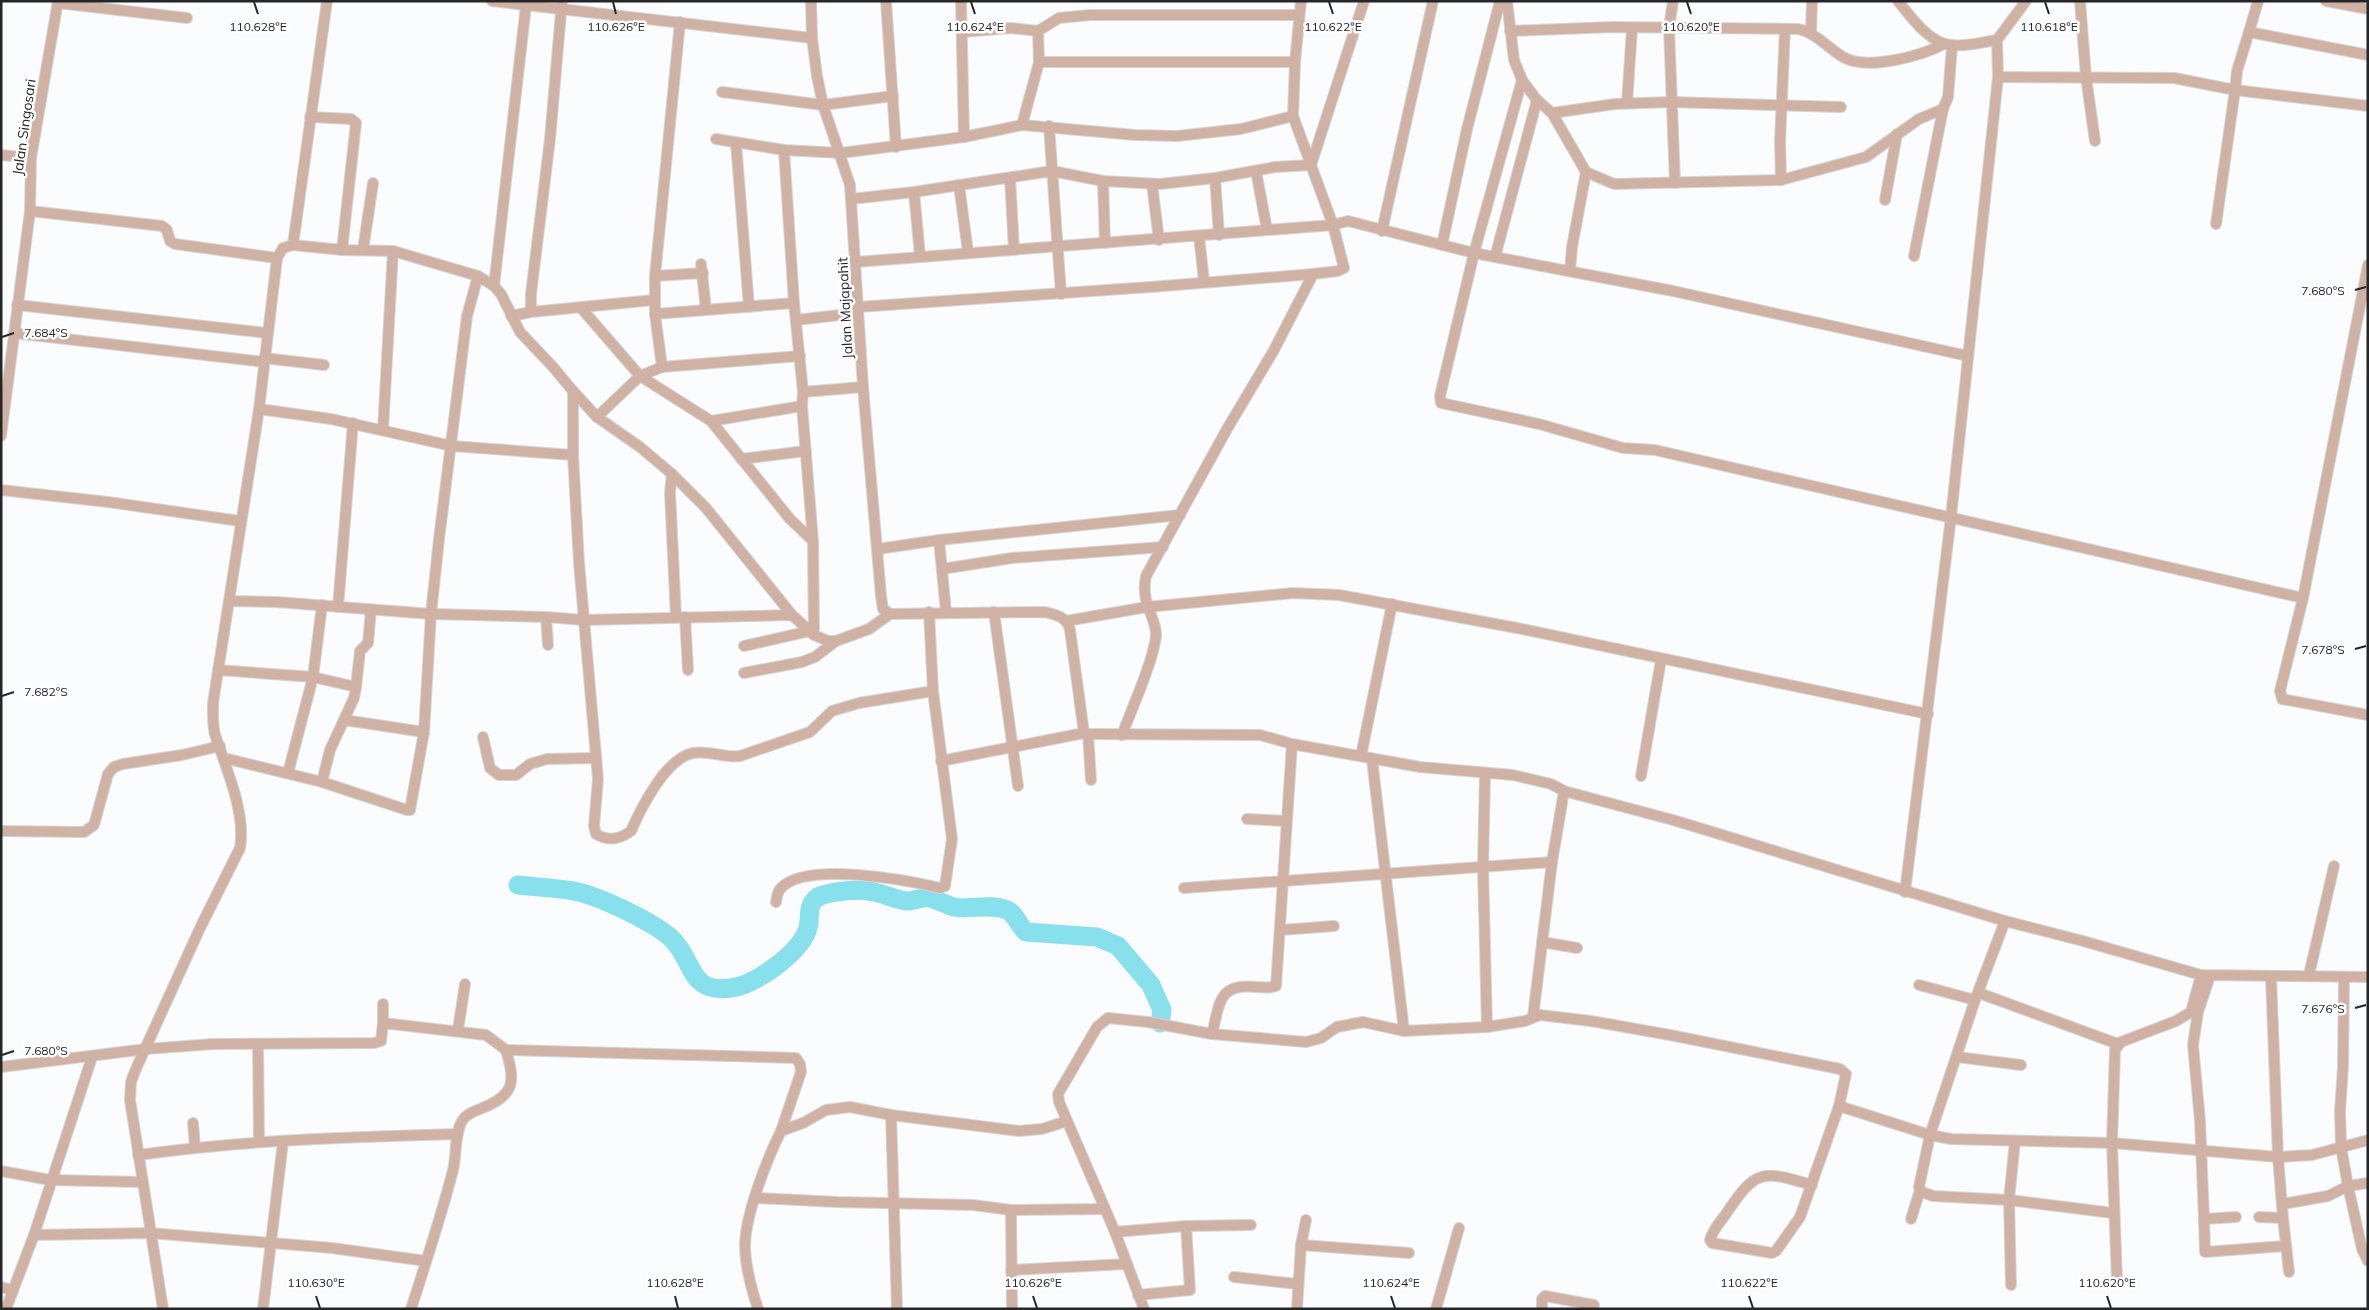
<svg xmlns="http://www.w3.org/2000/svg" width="2369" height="1310" font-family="Mulish,sans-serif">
<rect width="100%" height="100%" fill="#fafcfe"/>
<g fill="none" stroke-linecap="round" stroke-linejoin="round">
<!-- river -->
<path stroke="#88e0ec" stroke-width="19" d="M 518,885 C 536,887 556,888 574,891 C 599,896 654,922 672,939 C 694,960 688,994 731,988 C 755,985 798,954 807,931 C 812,919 805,906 818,897 C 823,894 831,893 836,892 C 849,890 862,889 874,892 C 885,894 896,900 907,901 C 914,901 921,897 929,898 C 938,900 946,905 954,907 C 971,910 991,903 1007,910 C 1015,913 1019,926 1026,932 L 1097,937 L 1118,946 L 1151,985 L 1162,1010 L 1160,1023"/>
<defs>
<g id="minor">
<polyline points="492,1 812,38"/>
<polyline points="811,1 812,38 817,76 823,105 850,185 863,387 881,596 883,609 890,614"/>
<polyline points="886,1 896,147"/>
<polyline points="961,1 964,137"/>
<polyline points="1507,1 1514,60 1522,80 1537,100 1552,113 1586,172 1614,184 1781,180 1866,157 1919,119 1943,109 1948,97 1952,46"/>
<polyline points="1673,1 1669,28 1675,183"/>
<path d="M 1898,1 C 1911,17 1929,43 1951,45 C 1965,47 1983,42 1997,40 L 2026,1"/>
<polyline points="2080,1 2086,77 2095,141"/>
<polyline points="2258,1 2249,32 2368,55"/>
<polyline points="2326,1 2368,9"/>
<polyline points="58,3 187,18"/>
<path d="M 1510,31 L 1613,27 L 1798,29 C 1815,32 1828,48 1843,57 C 1867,71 1921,56 1944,44"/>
<polyline points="963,32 1011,28 1038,31"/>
<polyline points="2249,32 2237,71 2235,90 2368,106"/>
<polyline points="1811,33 1812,1"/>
<polyline points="1039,62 1295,62"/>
<polyline points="1998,77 2174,78 2235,90 2216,224"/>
<polyline points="1522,80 1474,253 1440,396 1441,403 1539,424 1623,448 1655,450 2303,598 2368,265"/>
<polyline points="722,92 823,105 893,96"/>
<polyline points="1627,103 1632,29"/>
<polyline points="1552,113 1615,104 1671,102 1841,107"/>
<polyline points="310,117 351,119 356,123 342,250"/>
<polyline points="1022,125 1039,62 1038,31 1059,18 1090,15 1298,15"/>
<polyline points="1049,126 1061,294"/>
<polyline points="716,139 784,150 841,153 964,137 1022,125 1135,135 1177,136 1241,129 1293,116"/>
<polyline points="736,143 749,307"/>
<polyline points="784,150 794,303 803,392 802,406 813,541 814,635 828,641 836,641"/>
<polyline points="1,155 31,158"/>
<polyline points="1256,171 1267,230"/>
<polyline points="1010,178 1014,250"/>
<polyline points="1215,178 1219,235"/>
<polyline points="1781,180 1780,142 1785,29"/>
<polyline points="1103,181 1105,243"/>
<polyline points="1152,184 1159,240"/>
<polyline points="959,185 968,252"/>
<polyline points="914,192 920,256"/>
<polyline points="851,199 914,192 1052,171 1103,181 1160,184 1215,178 1275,167 1311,165 1364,1"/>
<polyline points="1885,200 1897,134"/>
<polyline points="30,211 162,226 167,230 170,241 175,244 277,258"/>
<polyline points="1382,231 1433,1"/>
<polyline points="1199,236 1204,281"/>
<polyline points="293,245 342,250 393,251 478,276 494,286 501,294 520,332 553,367 573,391 597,417 640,447 672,474 706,508 792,615"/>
<polyline points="1442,245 1467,129 1500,1"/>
<polyline points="363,250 373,183"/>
<polyline points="1914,256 1943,109"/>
<polyline points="1495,257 1537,100"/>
<polyline points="856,262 1333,225 1348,221 1474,253 1673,291 1968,356"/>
<polyline points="701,264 706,310"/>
<polyline points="1570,271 1572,247 1586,172"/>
<polyline points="655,276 703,273"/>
<polyline points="494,286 526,5"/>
<polyline points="17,305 267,333"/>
<polyline points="858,307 1151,287 1313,274"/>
<polyline points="582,309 640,376 711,421 790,519 813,541"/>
<polyline points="531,312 654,300"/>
<polyline points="655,314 794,303"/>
<polyline points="511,316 531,312 531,294 550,139 562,1"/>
<polyline points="796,320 858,313"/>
<polyline points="14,333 264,362"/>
<polyline points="264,358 324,365"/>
<polyline points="662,367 800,356"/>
<path d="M 573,391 L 573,455 L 579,563 L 598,779 L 594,826 L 596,834 C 609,842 620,839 631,831 C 641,808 666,758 693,753 C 708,750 724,758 740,756 L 810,732 L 832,711 L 859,703 L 933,691"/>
<polyline points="803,392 863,387"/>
<polyline points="259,409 331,419 452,446 573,455"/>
<polyline points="597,417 640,376 662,367 655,314 655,276 680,22"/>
<polyline points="711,421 802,406"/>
<polyline points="383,430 393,251"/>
<polyline points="1,436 30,211 31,158 58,1"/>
<polyline points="741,459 806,451"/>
<polyline points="672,474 670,492 676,617"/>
<polyline points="1,490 108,502 240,521"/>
<polyline points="939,540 946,612"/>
<polyline points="878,549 939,540 1180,515"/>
<polyline points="942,569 1012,558 1163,547"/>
<polyline points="2303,598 2280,691 2282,699 2368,715"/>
<polyline points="229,601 277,602 431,614 546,617 584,620 792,615 814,635"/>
<polyline points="338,607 353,423"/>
<polyline points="994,612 1018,786"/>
<polyline points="546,617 548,645"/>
<polyline points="685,617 688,670"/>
<polyline points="1066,621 1147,607 1293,593 1339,595 1517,628 1928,714"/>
<polyline points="744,646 810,631"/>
<polyline points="218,670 313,677 356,687 354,698 330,750 322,782"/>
<path d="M 744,673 L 802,662 L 815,657 L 836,641 L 869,629 L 890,614 L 1045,612 C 1057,615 1067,617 1070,630 L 1084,733 L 1088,734 L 1091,780"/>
<polyline points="356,687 360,651 368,643 371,610"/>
<polyline points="344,720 424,732"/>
<polyline points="1088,734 1260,735 1292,744 1420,767 1513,775 1551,784 1564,791 1673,820 2005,921 2083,941 2201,975 2368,977"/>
<path d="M 1122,735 C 1132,708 1153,662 1156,636 C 1157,617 1140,605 1146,576 L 1227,429 L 1274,350 L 1313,274 L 1338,271 L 1344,268 L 1333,225 L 1293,116 L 1295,62 L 1301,1"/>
<polyline points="483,737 490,768 499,775 516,775 530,764 547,759 595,758"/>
<polyline points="1361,756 1392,604"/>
<polyline points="224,758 322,782 407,810 410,810 424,732 431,614 439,539 467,316 478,276"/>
<polyline points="941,761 1084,733"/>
<polyline points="288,773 313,677 322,605"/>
<path d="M 1485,774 L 1483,867 L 1487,1027 L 1525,1021 L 1540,1015 L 1591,1021 L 1670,1035 L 1840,1069 L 1846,1074 L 1839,1106 L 1800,1217 L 1776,1251 L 1772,1253 L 1712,1243 L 1710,1240 C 1712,1230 1722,1220 1728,1211 C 1756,1168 1765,1171 1812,1185"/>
<polyline points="1641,776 1661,660"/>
<polyline points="1247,819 1286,821"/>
<polyline points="1,831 84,832 94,825 108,774 114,767 123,764 182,755 220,746"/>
<polyline points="1184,888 1552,862"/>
<polyline points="1905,892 1951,517 1998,77 1997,40"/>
<path d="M 776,902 C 777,897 777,892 781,888 C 806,861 907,880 940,888 L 945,886 L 952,839 L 933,691 L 929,612"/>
<polyline points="2005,921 1975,1000 1930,1135 1919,1187 1922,1192 1933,1196 2009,1200 2113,1213"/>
<polyline points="1281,930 1334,926"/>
<polyline points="1542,942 1577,948"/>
<polyline points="2309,975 2334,866"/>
<polyline points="2210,976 2198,1012 2193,1045 2200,1121 2204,1219 2236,1217"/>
<polyline points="2344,978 2343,1067 2340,1111 2341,1147 2348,1186 2368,1183"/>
<polyline points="1919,985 1975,1000"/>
<polyline points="1979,993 2118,1044"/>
<polyline points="383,1004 383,1023"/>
<polyline points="1533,1017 1552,862 1564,791"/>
<polyline points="458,1030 465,984"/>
<polyline points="1404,1031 1487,1027"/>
<polyline points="1212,1034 1306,1042 1321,1038 1337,1027 1363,1022 1404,1031 1372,759"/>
<polyline points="258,1044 259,1141"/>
<polyline points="1957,1057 2021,1065"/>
<polyline points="1,1067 146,1049 213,1044 374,1043 381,1041 383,1023 486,1035 506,1050 796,1058 800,1064 801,1072 781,1131"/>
<polyline points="1839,1106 1930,1135 1951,1139 2112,1143 2278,1157 2312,1155 2368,1140"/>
<polyline points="891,1115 897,1309"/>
<polyline points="193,1123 195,1147"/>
<path d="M 138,1155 C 244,1140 351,1137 458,1134"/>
<polyline points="1,1171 50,1180 141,1182"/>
<polyline points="756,1198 838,1202 973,1205 1011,1210 1103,1209"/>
<polyline points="2282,1204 2328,1196 2348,1186 2362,1249 2368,1261"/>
<polyline points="1011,1210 1012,1309"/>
<polyline points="2259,1217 2283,1218 2278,1157 2271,977"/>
<polyline points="2283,1218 2289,1272"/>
<polyline points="1911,1219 1920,1190"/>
<polyline points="2204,1219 2205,1252 2285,1246"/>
<polyline points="1115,1232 1186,1226 1251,1225"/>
<polyline points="34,1235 150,1233 332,1248 426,1261"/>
<polyline points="1301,1245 1409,1253"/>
<polyline points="1011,1270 1127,1264"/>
<polyline points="1234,1277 1298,1284"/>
<polyline points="2117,1281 2112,1143 2115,1050 2121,1042 2176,1021 2191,1012 2201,975"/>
<polyline points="2011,1285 2009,1200 2015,1141"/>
<polyline points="1,1287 13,1290"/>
<polyline points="1138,1295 1190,1290 1186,1226"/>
<polyline points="6,1309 34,1235 92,1057"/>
<path d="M 163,1309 L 130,1100 L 131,1082 L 135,1071 L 200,928 L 240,848 C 246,814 227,770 216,738 C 212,727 213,715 213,703 L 259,409 L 277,258 L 283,248 L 293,245 L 327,1"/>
<polyline points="263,1309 283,1142"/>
<path d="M 411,1309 C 426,1262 441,1217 453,1170 C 457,1154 454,1135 462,1121 C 466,1114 473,1112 480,1109 C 516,1095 515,1082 506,1050"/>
<path d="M 758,1309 C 751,1288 745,1266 745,1244 C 746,1213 767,1159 781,1131 L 803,1123 L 826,1110 L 850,1107 L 891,1115 L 1019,1131 L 1042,1129 L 1067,1121"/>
<path d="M 1144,1309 L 1115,1232 L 1059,1102 L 1058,1094 L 1097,1027 L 1108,1018 L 1148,1022 L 1212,1034 C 1220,1003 1218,983 1256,987 C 1263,987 1270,989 1276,986 L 1292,744"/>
<polyline points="1297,1309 1301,1245 1306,1220"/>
<polyline points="1436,1309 1459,1228"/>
<polyline points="1542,1309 1542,1299 1545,1296 1594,1305"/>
</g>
</defs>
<!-- minor casing -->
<use href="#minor" stroke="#d4d5d7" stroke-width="12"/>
<!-- minor -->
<use href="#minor" stroke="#cfb2a4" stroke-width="10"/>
</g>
<!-- ticks -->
<path fill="none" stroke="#252628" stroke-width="2" d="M 254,2 L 258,14M 613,2 L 616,14M 971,2 L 975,14M 1329,2 L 1333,14M 1687,2 L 1691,14M 2045,2 L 2049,14M 2355,290 L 2366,287M 2,337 L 14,333M 2355,649 L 2366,646M 2,696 L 14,692M 2355,1008 L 2366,1005M 2,1055 L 14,1051M 316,1296 L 320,1308M 675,1296 L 678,1308M 1033,1296 L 1037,1308M 1391,1296 L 1395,1308M 1749,1296 L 1753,1308M 2107,1296 L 2111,1308"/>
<g text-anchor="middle" stroke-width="5" stroke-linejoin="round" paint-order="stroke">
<!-- street labels -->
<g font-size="14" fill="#252628" stroke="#fff">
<text transform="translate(24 127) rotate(-82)" y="5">Jalan Singosari</text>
<text transform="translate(845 308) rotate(-93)" y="5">Jalan Majapahit</text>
</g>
</g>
<g font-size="12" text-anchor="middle" fill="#252628" stroke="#fff" stroke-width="5" stroke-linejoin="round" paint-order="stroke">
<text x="258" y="31">110.628°E</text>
<text x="616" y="31">110.626°E</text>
<text x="975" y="31">110.624°E</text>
<text x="1333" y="31">110.622°E</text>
<text x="1691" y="31">110.620°E</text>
<text x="2049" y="31">110.618°E</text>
<text x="2323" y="295">7.680°S</text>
<text x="46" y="337">7.684°S</text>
<text x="2323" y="654">7.678°S</text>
<text x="46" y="696">7.682°S</text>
<text x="2323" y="1013">7.676°S</text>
<text x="46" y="1055">7.680°S</text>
<text x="316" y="1287">110.630°E</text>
<text x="675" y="1287">110.628°E</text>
<text x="1033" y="1287">110.626°E</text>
<text x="1391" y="1287">110.624°E</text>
<text x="1749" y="1287">110.622°E</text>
<text x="2107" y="1287">110.620°E</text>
</g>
<!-- border -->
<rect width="2369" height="1310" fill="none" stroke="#252628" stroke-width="5"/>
</svg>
